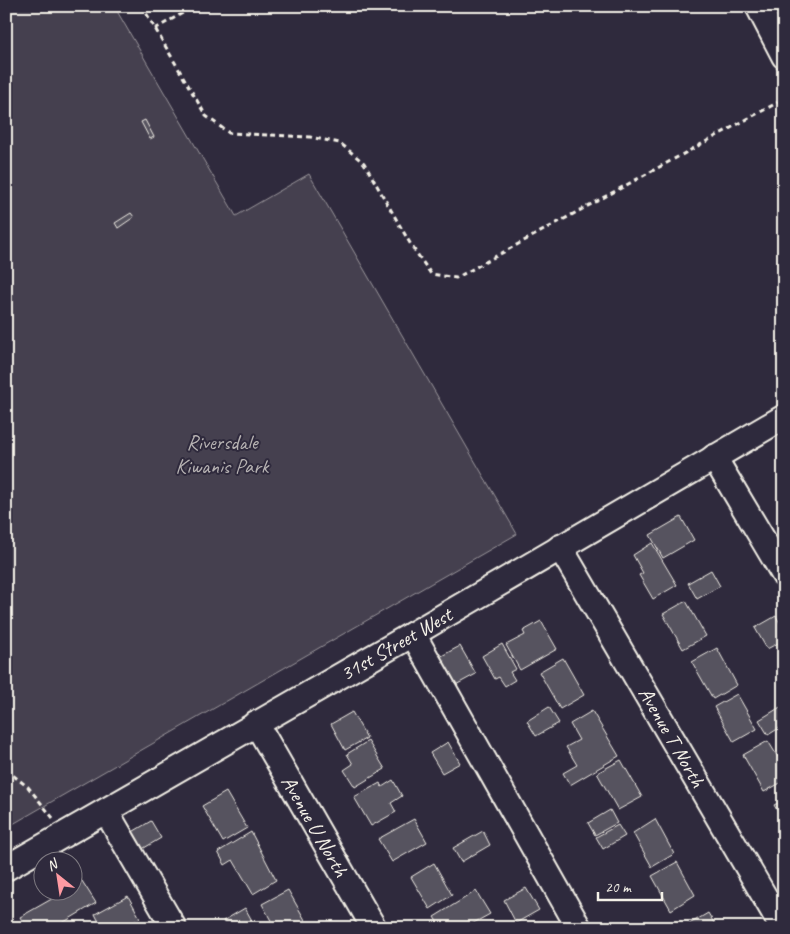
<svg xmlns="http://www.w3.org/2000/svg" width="790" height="934" font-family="Caveat,sans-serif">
<rect width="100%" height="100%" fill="#2f2a3d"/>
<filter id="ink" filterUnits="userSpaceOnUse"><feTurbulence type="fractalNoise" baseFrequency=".02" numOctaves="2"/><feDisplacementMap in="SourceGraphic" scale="10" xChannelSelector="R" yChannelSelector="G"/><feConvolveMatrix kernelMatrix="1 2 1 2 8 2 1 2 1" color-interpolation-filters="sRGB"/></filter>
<g filter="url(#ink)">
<!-- green -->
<polygon fill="#454050" stroke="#9c989c" points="6,6 114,6 236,216 309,174 517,534 6,828"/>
<!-- building -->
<g fill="#56525f" stroke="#f4f1e8">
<polygon points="145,120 154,137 150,139 141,122"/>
<polygon points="131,213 134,217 118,228 115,223"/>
<polygon points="681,517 694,540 663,558 650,535"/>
<polygon points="652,543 677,585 653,599 639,575 643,573 633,555"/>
<polygon points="711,570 720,586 697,599 688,583"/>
<polygon points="686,601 706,636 683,649 663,614"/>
<polygon points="776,616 784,630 784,640 767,649 755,628"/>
<polygon points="541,621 557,649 520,670 506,645 525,635 523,631"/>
<polygon points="502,644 516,669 510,672 515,680 505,686 499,677 495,679 482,656"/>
<polygon points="460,646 476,674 452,687 436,659"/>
<polygon points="717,648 737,685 713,699 692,662"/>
<polygon points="563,658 584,695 560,709 539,672"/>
<polygon points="737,694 757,729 734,742 714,707"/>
<polygon points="782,706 784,725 768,735 759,720"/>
<polygon points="549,707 559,723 536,736 527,721"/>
<polygon points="592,711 619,756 570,785 563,773 577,765 566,747 579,740 570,724"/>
<polygon points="352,712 367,738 345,750 331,724"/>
<polygon points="368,741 385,769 355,787 344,770 353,764 347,754"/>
<polygon points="768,741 784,767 784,781 764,792 743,755"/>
<polygon points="448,742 460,763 442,773 430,753"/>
<polygon points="621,760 642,797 618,810 597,773"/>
<polygon points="393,780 402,796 391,803 396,812 371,826 354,797 380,783 382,787"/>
<polygon points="226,792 247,828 223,842 202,806"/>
<polygon points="784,800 784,822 774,805"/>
<polygon points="610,810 617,823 595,835 588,823"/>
<polygon points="414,819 427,842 392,862 378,839"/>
<polygon points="655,819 674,854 652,867 633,833"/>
<polygon points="151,821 161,838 139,851 129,834"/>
<polygon points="618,825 625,836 603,849 596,837"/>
<polygon points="483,831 490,845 461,862 453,848"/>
<polygon points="251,832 276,880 253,894 233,860 225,865 218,852"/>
<polygon points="677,862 695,895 671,910 652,876"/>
<polygon points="434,863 452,895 430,909 411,877"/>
<polygon points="82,881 96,903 54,928 26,928 20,917 64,892 72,892 72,887"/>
<polygon points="526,888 539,910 516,923 504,900"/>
<polygon points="288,890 309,927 308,928 275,928 262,904"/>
<polygon points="476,891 490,914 470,925 472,928 441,928 434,917"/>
<polygon points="128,896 140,918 123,928 102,928 95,914"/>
<polygon points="245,908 255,926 251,928 227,928 223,921"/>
<polygon points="708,913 717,928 687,928 686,926"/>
</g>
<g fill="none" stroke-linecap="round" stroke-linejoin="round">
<defs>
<g id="minor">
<polyline points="758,6 784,56"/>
<polyline points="714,457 784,575"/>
<polyline points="560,547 783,928"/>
<polyline points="413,634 579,928"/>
<polyline points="256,723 374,928"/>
<polyline points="106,811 174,928"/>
<polyline points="6,868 413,634 784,417"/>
</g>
</defs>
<!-- minor casing -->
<use href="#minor" stroke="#f4f1e8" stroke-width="28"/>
<!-- path -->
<g stroke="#f4f1e8" stroke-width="3" stroke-dasharray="5 4" stroke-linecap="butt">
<polyline points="142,6 206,116 229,133 310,137 340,143 364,163 411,245 431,274 456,278 784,99"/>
<polyline points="155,29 195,6"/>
<polyline points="6,770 28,787 53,818"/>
</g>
<!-- minor -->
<use href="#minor" stroke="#2f2a3d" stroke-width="24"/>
</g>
</g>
<g text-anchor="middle" stroke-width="4" stroke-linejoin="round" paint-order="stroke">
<!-- park labels -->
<g font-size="21" fill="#b7b3b3" stroke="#2f2a3d">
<text x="222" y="449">Riversdale<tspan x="222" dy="24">Kiwanis Park</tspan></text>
</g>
<!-- street labels -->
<g font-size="21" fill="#f4f1e8" stroke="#2f2a3d">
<text transform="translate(396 644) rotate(-30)" y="7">31st Street West</text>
<text transform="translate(672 737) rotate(60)" y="7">Avenue T North</text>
<text transform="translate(315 826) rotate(60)" y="7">Avenue U North</text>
</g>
</g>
<!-- margin -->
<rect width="790" height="934" fill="none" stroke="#2f2a3d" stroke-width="25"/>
<rect x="12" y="12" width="765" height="909" fill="none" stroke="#f4f1e8" stroke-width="2" filter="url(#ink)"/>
<!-- north arrow -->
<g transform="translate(58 876) rotate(330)"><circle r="24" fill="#2f2a3d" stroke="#7e7a81"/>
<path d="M0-4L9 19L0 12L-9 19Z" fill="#ff9aa2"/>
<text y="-8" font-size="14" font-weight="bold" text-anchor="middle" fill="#f4f1e8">N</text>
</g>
<!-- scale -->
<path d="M598 892v8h64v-8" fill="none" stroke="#f4f1e8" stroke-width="2.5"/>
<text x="605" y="892" font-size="15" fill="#f4f1e8" stroke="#2f2a3d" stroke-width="4" paint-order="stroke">20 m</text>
</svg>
